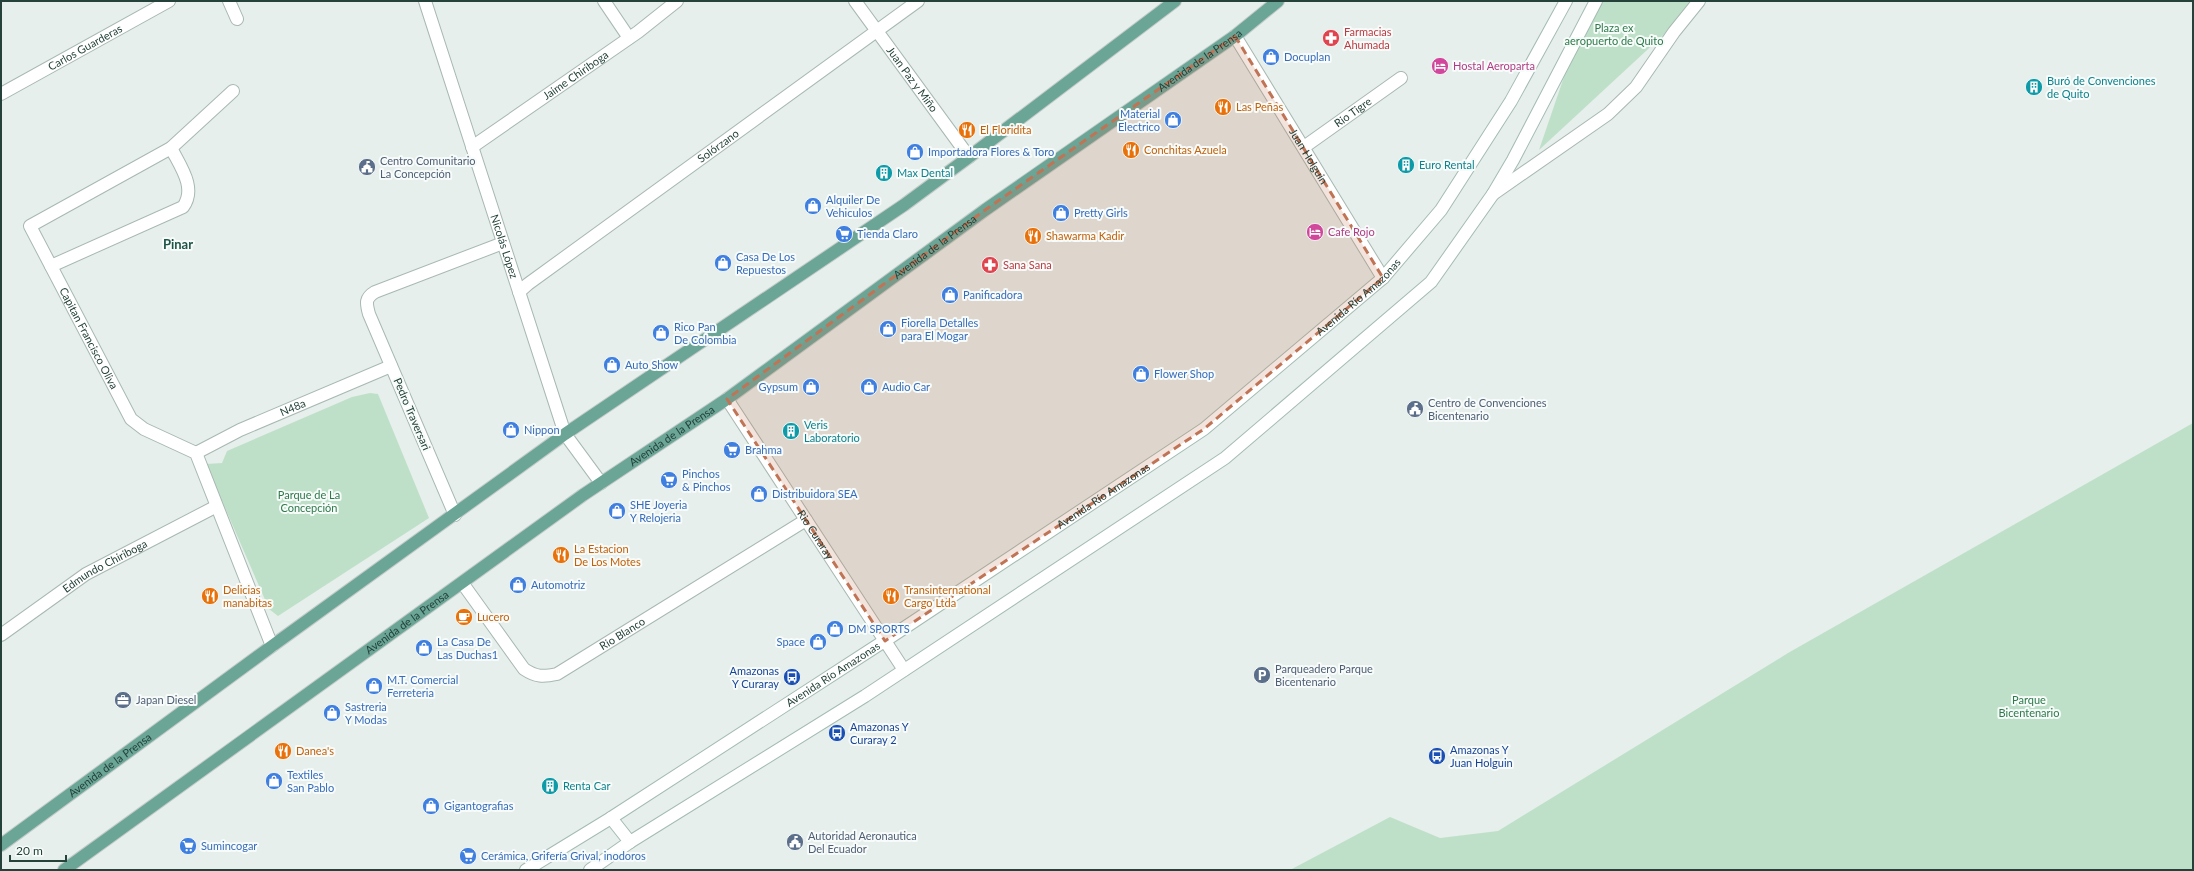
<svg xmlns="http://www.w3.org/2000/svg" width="2194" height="871" font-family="Lato,sans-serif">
<rect width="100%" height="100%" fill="#e6efeb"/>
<!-- green -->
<g fill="#bfe0c8">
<polygon points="1590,1 1700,1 1539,150"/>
<polygon points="370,393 378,394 429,518 278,616 269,609 206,464 222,463 227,451 352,397"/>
<polygon points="2193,423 2193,870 1290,870 1390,817 1440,838 1498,831 1788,653"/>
</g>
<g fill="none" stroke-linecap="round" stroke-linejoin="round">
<defs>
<g id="street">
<polyline points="229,1 237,19"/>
<path id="s1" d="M 425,1 L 565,434 L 601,483"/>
<polyline points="604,1 629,38"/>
<path id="s2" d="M 855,1 L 969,157"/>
<path id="s3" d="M 1235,36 L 1383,278"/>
<path id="s4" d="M 233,91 L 171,148 L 30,226 L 131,419 L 144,429 L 196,453 L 272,646"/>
<path id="s5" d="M 1,94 L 169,1"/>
<path id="s6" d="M 472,147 L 638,32 L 677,1"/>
<path id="s7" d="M 1304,147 L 1401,78"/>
<polyline points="1493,194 1608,114 1636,87 1674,32 1699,1"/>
<path d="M 51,266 L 183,207 C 197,188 180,166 171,148"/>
<path id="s8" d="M 519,292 L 528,284 L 918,1"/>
<path id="s9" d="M 727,399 L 904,670"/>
<path id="s10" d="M 196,453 L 240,430 L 391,366"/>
<path d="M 455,515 L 369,314 C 366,303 365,298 375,292 L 503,243"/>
<path id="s11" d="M 463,584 L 524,669 C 536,677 543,677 557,674 L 806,520"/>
<path id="s12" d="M 1,635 L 86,574 L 215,507"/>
</g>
<g id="secondary">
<polyline points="611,818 630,842"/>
<path id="s13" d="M 526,870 L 611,818 L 889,638 L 1204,429 L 1383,278 L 1441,210 L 1511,101 L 1566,1"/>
<polyline points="590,870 630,842 865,696 1225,458 1431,282 1493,194 1513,160 1596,1"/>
</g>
<g id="primary">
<path id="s14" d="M 1,845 L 272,646 L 565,434 L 904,205 L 969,157 L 1175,1"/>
<path id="s15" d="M 64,870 L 583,495 L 727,399 L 985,210 L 1235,36 L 1278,1"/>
</g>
</defs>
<!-- street casing -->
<use href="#street" stroke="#a8b8b2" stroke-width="14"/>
<!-- secondary casing -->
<use href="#secondary" stroke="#a4bbb3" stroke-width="14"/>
<!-- primary casing -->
<use href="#primary" stroke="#c2cac8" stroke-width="14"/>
<!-- street -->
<use href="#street" stroke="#fff" stroke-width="12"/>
<!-- secondary -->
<use href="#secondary" stroke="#fff" stroke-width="12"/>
<!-- primary -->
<use href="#primary" stroke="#6aa596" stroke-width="12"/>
</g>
<!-- marked area -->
<path fill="#c07456" fill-opacity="0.2" stroke="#c07456" stroke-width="3" stroke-dasharray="8 5" stroke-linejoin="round" d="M 1235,36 L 1383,278 L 1204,429 L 885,641 L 727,399 L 985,210 Z"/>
<!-- icons -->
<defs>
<symbol id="pharmacy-disc" viewBox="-11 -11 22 22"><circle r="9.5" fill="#e0444e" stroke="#f7fbf9"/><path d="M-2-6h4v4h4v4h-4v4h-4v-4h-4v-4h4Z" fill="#fff"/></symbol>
<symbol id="shop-disc" viewBox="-11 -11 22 22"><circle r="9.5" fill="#3f7fe0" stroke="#f7fbf9"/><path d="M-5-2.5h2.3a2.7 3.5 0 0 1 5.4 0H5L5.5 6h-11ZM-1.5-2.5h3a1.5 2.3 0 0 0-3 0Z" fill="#fff"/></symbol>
<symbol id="hotel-disc" viewBox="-11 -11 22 22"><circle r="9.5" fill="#d1479c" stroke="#f7fbf9"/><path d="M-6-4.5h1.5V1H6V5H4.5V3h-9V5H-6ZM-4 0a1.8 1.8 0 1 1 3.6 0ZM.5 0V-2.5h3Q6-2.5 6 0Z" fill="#fff"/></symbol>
<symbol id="building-disc" viewBox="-11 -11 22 22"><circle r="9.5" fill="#0f9aa8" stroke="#f7fbf9"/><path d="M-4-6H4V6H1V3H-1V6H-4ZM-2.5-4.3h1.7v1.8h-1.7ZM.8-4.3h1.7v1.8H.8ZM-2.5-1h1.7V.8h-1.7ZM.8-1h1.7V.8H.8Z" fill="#fff"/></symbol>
<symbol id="restaurant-disc" viewBox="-11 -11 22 22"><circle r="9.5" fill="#e8710a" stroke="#f7fbf9"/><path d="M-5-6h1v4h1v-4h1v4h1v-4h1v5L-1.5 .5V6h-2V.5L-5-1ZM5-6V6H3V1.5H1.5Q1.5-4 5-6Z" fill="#fff"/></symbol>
<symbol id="civic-disc" viewBox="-11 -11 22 22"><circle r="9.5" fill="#5c6f8a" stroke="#f7fbf9"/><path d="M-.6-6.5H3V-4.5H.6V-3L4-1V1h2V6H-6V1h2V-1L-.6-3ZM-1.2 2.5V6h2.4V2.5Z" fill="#fff"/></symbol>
<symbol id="supermarket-disc" viewBox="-11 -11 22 22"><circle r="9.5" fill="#3f7fe0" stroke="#f7fbf9"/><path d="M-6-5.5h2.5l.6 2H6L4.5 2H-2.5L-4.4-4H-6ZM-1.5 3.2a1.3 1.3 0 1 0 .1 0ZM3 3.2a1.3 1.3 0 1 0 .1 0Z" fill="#fff"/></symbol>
<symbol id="cafe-disc" viewBox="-11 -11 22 22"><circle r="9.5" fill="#e8710a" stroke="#f7fbf9"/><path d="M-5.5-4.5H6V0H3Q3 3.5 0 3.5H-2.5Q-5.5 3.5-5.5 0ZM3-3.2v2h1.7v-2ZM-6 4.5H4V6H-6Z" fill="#fff"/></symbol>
<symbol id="parking-disc" viewBox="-11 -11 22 22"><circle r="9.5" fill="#5c6f8a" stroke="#f7fbf9"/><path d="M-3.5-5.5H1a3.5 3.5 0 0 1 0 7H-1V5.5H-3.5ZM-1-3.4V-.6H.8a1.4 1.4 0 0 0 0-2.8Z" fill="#fff"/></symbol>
<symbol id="bus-disc" viewBox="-11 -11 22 22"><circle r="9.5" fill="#1a4fb4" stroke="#f7fbf9"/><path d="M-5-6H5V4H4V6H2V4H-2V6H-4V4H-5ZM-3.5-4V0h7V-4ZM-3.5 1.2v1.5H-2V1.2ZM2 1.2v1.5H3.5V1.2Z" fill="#fff"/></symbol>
<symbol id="office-disc" viewBox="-11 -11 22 22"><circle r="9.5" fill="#5c6f8a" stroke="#f7fbf9"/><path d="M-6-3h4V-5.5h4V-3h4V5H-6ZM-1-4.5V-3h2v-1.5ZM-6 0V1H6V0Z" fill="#fff"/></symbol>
</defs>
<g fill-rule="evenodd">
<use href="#pharmacy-disc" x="1321" y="28" width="20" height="20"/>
<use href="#shop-disc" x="1261" y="47" width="20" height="20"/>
<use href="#hotel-disc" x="1430" y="56" width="20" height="20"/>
<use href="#building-disc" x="2024" y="77" width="20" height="20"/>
<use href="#restaurant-disc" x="1213" y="97" width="20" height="20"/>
<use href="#shop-disc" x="1163" y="110" width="20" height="20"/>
<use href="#restaurant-disc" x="957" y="120" width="20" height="20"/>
<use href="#restaurant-disc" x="1121" y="140" width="20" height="20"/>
<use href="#shop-disc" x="905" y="142" width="20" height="20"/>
<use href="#building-disc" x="1396" y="155" width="20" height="20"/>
<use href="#civic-disc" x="357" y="157" width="20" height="20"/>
<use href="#building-disc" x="874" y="163" width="20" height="20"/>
<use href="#shop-disc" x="803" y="196" width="20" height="20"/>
<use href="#shop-disc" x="1051" y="203" width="20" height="20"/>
<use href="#hotel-disc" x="1305" y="222" width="20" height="20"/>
<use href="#supermarket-disc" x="834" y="224" width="20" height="20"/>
<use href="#restaurant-disc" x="1023" y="226" width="20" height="20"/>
<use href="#shop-disc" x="713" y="253" width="20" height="20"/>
<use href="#pharmacy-disc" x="980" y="255" width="20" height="20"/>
<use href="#shop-disc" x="940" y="285" width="20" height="20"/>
<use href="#shop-disc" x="878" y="319" width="20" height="20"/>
<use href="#shop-disc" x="651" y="323" width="20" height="20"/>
<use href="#shop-disc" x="602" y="355" width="20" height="20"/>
<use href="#shop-disc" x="1131" y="364" width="20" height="20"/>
<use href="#shop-disc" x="801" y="377" width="20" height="20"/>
<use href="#shop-disc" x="859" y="377" width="20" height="20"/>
<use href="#civic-disc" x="1405" y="399" width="20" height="20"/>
<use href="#shop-disc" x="501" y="420" width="20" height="20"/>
<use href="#building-disc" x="781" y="421" width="20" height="20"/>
<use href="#supermarket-disc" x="722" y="440" width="20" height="20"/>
<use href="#supermarket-disc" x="659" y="470" width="20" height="20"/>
<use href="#shop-disc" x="749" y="484" width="20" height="20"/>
<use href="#shop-disc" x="607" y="501" width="20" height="20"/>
<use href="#restaurant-disc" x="551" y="545" width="20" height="20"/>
<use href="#shop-disc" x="508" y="575" width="20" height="20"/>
<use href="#restaurant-disc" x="200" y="586" width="20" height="20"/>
<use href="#restaurant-disc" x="881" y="586" width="20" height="20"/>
<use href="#cafe-disc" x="454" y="607" width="20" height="20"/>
<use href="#shop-disc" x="825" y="619" width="20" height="20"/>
<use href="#shop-disc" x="808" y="632" width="20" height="20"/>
<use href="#shop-disc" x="414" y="638" width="20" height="20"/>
<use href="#parking-disc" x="1252" y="665" width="20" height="20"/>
<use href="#bus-disc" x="782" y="667" width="20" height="20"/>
<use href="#shop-disc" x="364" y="676" width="20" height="20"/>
<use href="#office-disc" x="113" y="690" width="20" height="20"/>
<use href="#shop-disc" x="322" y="703" width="20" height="20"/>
<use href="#bus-disc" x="827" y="723" width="20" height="20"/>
<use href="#restaurant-disc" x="273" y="741" width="20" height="20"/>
<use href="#bus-disc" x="1427" y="746" width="20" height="20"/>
<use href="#shop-disc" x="264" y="771" width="20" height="20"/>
<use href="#building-disc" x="540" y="776" width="20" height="20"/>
<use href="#shop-disc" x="421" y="796" width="20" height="20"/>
<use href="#civic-disc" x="785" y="832" width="20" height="20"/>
<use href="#supermarket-disc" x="178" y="836" width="20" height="20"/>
<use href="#supermarket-disc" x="458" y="846" width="20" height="20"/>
</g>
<g text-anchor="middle" stroke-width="4" stroke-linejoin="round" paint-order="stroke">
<!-- park labels -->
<g font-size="11" fill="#2d7a4b" stroke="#f7fbf9">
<text x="1614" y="32">Plaza ex<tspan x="1614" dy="13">aeropuerto de Quito</tspan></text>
<text x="309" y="499">Parque de La<tspan x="309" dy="13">Concepción</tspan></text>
<text x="2029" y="704">Parque<tspan x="2029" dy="13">Bicentenario</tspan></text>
</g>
<!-- health labels -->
<g font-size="11" fill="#be3a42" stroke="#f7fbf9" text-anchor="start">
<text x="1344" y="36">Farmacias<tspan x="1344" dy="13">Ahumada</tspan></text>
<text x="1003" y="269">Sana Sana</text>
</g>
<!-- street labels -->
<g font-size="11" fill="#24423a" stroke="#f7fbf9">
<text dy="4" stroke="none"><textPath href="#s5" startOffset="96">Carlos Guarderas</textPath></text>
<text dy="4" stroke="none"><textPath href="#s15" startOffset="1395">Avenida de la Prensa</textPath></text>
<text dy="4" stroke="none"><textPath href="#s6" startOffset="126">Jaime Chiriboga</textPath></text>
<text dy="4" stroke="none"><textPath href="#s2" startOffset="97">Juan Paz y Miño</textPath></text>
<text dy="4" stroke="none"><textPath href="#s7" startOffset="60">Rio Tigre</textPath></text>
<text dy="4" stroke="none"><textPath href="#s8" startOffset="247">Solórzano</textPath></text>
<text dy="4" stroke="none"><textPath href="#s3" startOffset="141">Juan Holguin</textPath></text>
<text dy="4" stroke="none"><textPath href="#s1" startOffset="258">Nicolás López</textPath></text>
<text dy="4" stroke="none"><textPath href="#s15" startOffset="1071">Avenida de la Prensa</textPath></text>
<text dy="4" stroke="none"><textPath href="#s13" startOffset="1012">Avenida Río Amazonas</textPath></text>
<text dy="4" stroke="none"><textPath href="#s4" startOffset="372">Capitan Francisco Oliva</textPath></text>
<text dy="4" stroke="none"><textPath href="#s10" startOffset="107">N48a</textPath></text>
<text transform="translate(412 414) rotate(67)" y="4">Pedro Traversari</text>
<text dy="4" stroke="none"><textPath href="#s15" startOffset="747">Avenida de la Prensa</textPath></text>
<text dy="4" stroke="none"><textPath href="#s13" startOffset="688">Avenida Río Amazonas</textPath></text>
<text dy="4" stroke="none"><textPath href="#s9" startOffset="162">Rio Curaray</textPath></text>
<text dy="4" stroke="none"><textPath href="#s12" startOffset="125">Edmundo Chiriboga</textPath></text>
<text dy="4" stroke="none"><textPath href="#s15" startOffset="423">Avenida de la Prensa</textPath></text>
<text dy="4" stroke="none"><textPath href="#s11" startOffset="216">Rio Blanco</textPath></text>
<text dy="4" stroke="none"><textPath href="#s13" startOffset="364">Avenida Río Amazonas</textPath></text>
<text dy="4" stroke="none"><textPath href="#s14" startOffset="135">Avenida de la Prensa</textPath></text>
</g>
<!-- shop labels -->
<g font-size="11" fill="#366cbe" stroke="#f7fbf9" text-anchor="start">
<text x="1284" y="61">Docuplan</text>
<text x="1160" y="118" text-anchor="end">Material<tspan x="1160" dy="13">Electrico</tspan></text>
<text x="928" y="156">Importadora Flores &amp; Toro</text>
<text x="826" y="204">Alquiler De<tspan x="826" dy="13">Vehiculos</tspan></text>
<text x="1074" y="217">Pretty Girls</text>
<text x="857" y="238">Tienda Claro</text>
<text x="736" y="261">Casa De Los<tspan x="736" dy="13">Repuestos</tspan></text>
<text x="963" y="299">Panificadora</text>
<text x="901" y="327">Fiorella Detalles<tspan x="901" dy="13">para El Mogar</tspan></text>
<text x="674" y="331">Rico Pan<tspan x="674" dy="13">De Colombia</tspan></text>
<text x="625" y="369">Auto Show</text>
<text x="1154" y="378">Flower Shop</text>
<text x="798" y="391" text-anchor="end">Gypsum</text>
<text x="882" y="391">Audio Car</text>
<text x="524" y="434">Nippon</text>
<text x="745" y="454">Brahma</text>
<text x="682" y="478">Pinchos<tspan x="682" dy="13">&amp; Pinchos</tspan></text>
<text x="772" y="498">Distribuidora SEA</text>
<text x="630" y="509">SHE Joyeria<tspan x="630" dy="13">Y Relojeria</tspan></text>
<text x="531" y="589">Automotriz</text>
<text x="848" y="633">DM SPORTS</text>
<text x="437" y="646">La Casa De<tspan x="437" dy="13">Las Duchas1</tspan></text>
<text x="805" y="646" text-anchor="end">Space</text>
<text x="387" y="684">M.T. Comercial<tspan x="387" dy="13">Ferreteria</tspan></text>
<text x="345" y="711">Sastreria<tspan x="345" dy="13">Y Modas</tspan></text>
<text x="287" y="779">Textiles<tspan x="287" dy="13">San Pablo</tspan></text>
<text x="444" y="810">Gigantografias</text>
<text x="201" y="850">Sumincogar</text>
<text x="481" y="860">Cerámica, Grifería Grival, inodoros</text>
</g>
<!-- hotel labels -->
<g font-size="11" fill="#b23c85" stroke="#f7fbf9" text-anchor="start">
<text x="1453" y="70">Hostal Aeroparta</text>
<text x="1328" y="236">Cafe Rojo</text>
</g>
<!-- culture labels -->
<g font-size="11" fill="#0d838f" stroke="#f7fbf9" text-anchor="start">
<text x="2047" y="85">Buró de Convenciones<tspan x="2047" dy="13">de Quito</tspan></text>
<text x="1419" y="169">Euro Rental</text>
<text x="897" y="177">Max Dental</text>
<text x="804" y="429">Veris<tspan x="804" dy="13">Laboratorio</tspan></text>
<text x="563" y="790">Renta Car</text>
</g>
<!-- food labels -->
<g font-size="11" fill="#c56008" stroke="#f7fbf9" text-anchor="start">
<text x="1236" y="111">Las Peñas</text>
<text x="980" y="134">El Floridita</text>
<text x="1144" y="154">Conchitas Azuela</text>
<text x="1046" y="240">Shawarma Kadir</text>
<text x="574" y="553">La Estacion<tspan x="574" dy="13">De Los Motes</tspan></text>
<text x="223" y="594">Delicias<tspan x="223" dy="13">manabitas</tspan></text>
<text x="904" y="594">Transinternational<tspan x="904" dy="13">Cargo Ltda</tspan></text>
<text x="477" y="621">Lucero</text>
<text x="296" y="755">Danea's</text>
</g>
<!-- service labels -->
<g font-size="11" fill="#4e5e75" stroke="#f7fbf9" text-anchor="start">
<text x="380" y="165">Centro Comunitario<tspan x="380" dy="13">La Concepción</tspan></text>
<text x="1428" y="407">Centro de Convenciones<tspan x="1428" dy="13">Bicentenario</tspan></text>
<text x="1275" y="673">Parqueadero Parque<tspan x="1275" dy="13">Bicentenario</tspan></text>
<text x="136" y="704">Japan Diesel</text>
<text x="808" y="840">Autoridad Aeronautica<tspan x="808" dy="13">Del Ecuador</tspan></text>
</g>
<!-- transit labels -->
<g font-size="11" fill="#164399" stroke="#f7fbf9" text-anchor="start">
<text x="779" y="675" text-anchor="end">Amazonas<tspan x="779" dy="13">Y Curaray</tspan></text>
<text x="850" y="731">Amazonas Y<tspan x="850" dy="13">Curaray 2</tspan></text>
<text x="1450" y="754">Amazonas Y<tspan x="1450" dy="13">Juan Holguin</tspan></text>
</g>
<!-- quarter labels -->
<g font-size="13" font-weight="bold" fill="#1f5548" stroke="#f7fbf9">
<text x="178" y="249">Pinar</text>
</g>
</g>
<!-- border -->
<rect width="2194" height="871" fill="none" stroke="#24423a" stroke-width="4"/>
<!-- scale -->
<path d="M10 855v6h56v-6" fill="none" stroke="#24423a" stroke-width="2"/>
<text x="16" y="855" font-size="12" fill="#24423a" stroke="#f7fbf9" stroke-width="3" paint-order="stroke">20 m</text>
</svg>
